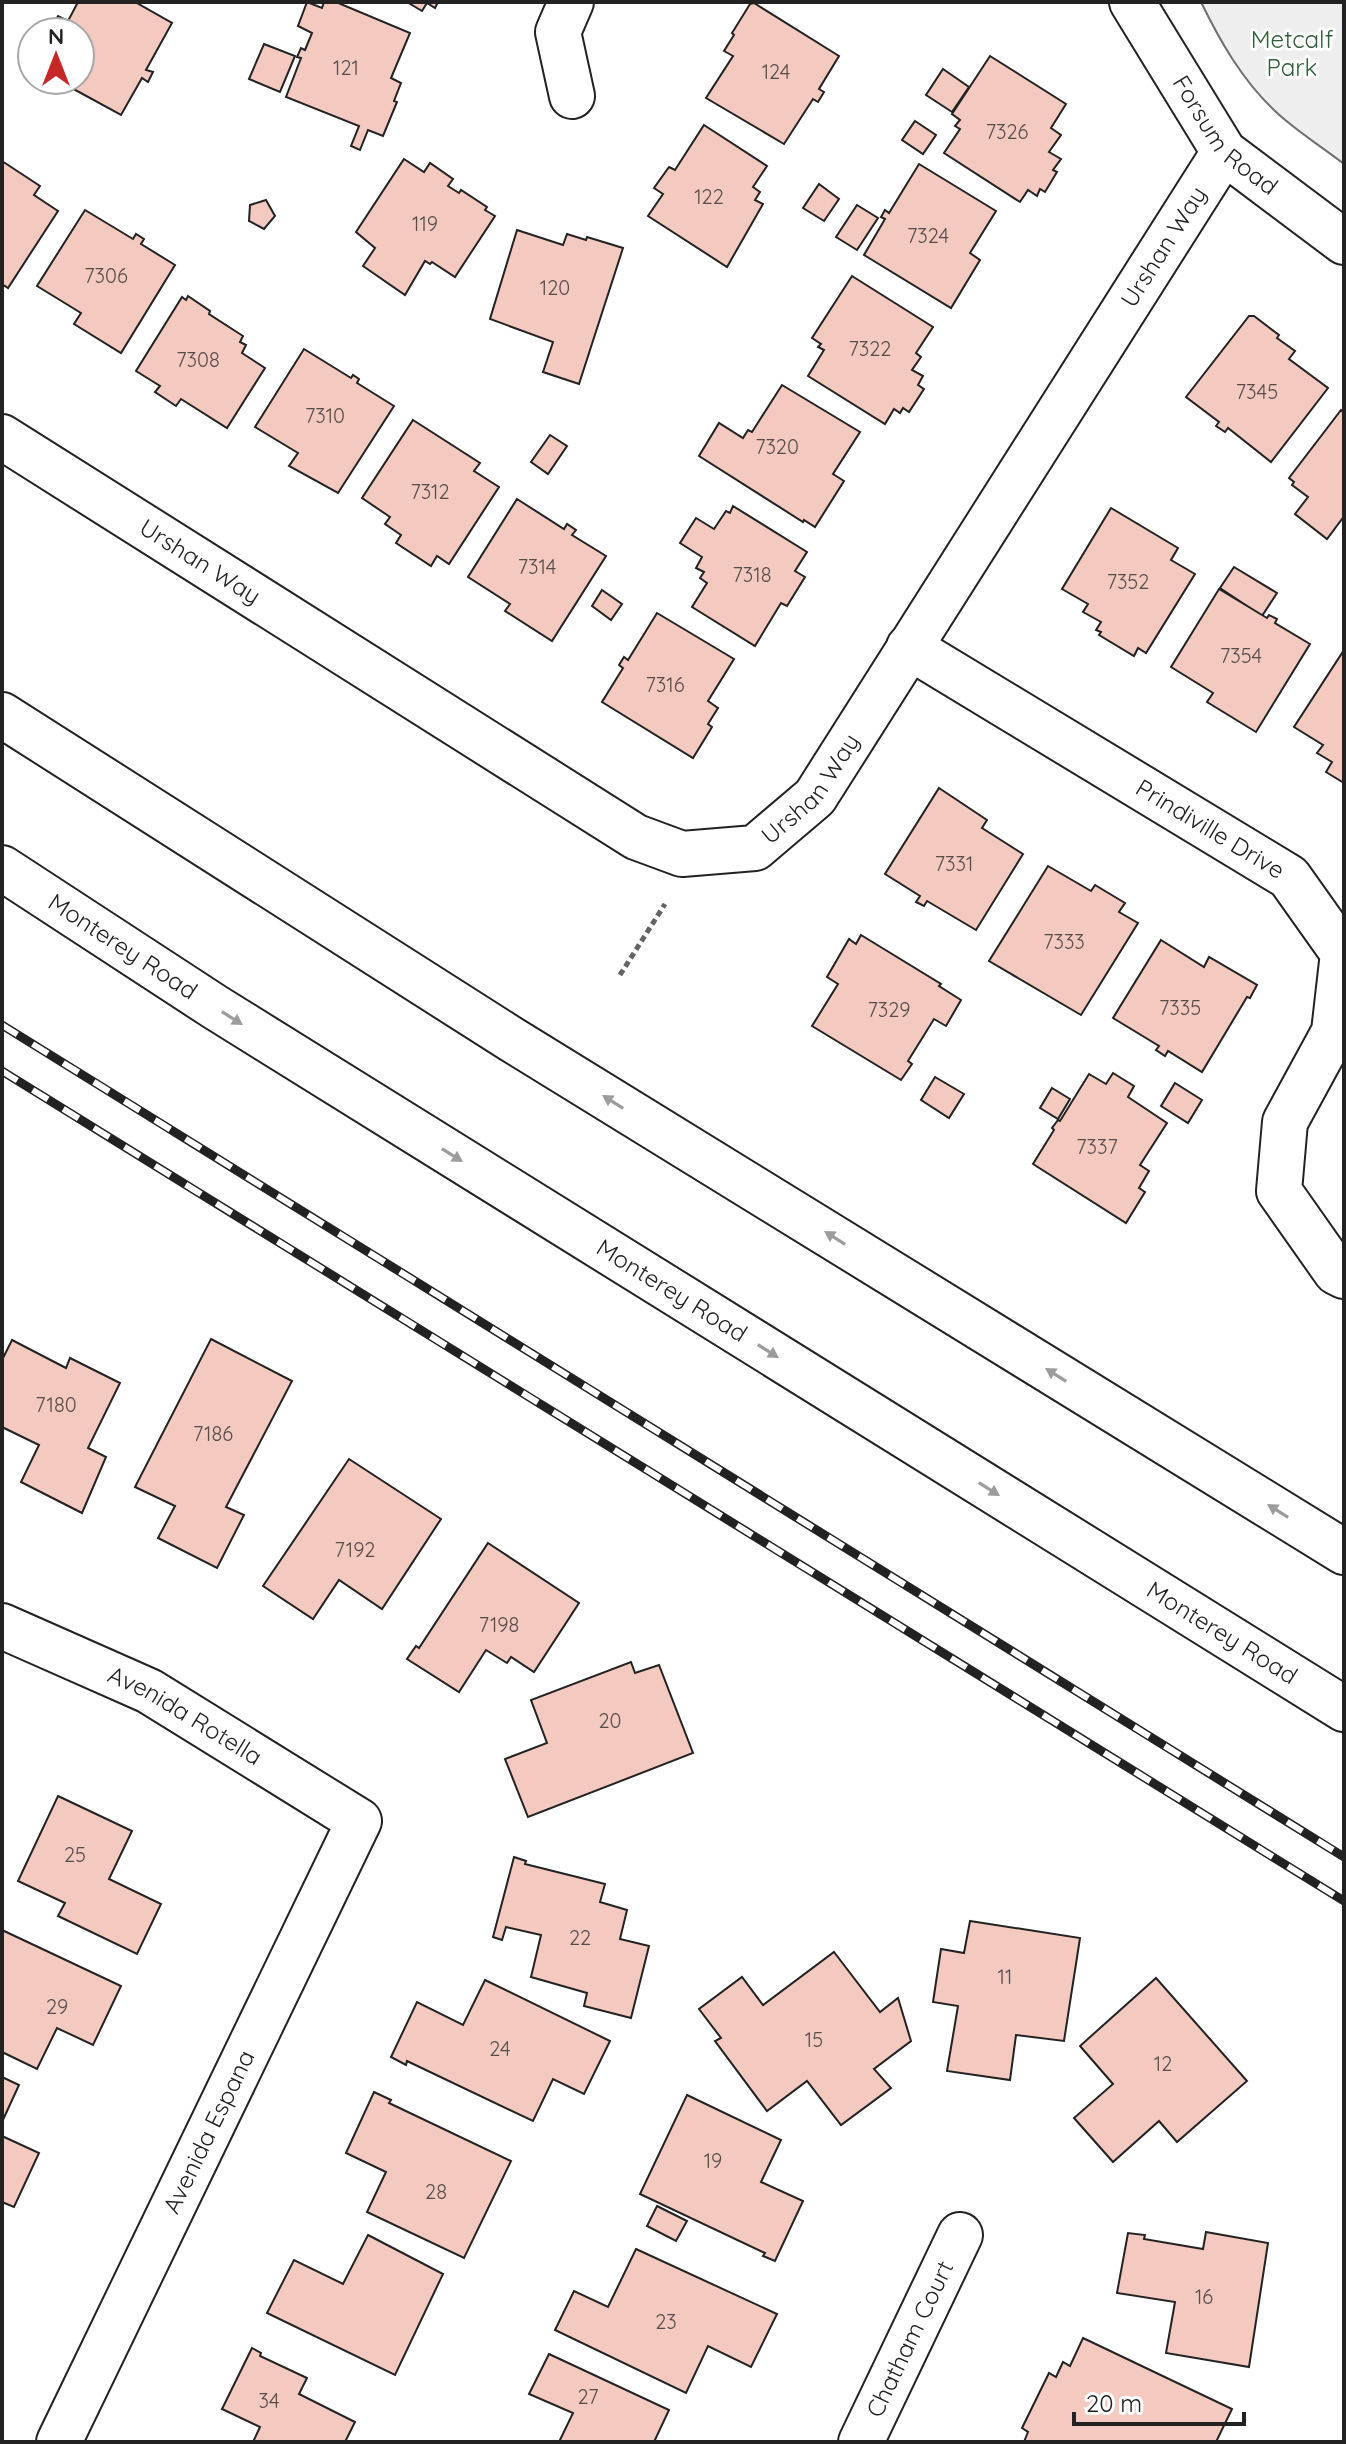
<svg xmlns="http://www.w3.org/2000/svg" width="1346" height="2444" font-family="Quicksand,sans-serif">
<rect width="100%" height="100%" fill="#fff"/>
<!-- green -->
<path fill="#eee" stroke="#6f6f6f" stroke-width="2" d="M 1201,2 L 1344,2 L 1344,164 C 1321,146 1296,131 1275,111 C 1242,80 1220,41 1201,2 Z"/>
<!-- building -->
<g fill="#f3c9c0" stroke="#222" stroke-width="2">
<polygon points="78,2 135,2 172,23 146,70 153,72 148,82 142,78 121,115 57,80 80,80 80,32 49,32 58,16 68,21"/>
<polygon points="307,2 322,8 324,2 336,2 410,33 391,78 401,83 394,101 397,102 383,136 368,130 360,150 351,146 359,126 286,97 301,58 297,57 301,48 305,50 312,33 298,26"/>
<polygon points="407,2 438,2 435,8 427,3 422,11"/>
<polygon points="754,3 839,56 819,89 824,92 818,102 813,99 784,144 706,98 733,56 724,51 734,35 732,33 750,4"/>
<polygon points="264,44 295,56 280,92 249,79"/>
<polygon points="990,56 1066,104 1051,128 1061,135 1049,152 1061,159 1053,170 1057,172 1045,192 1040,189 1037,196 1028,190 1020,202 944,153 960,129 955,126 960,120 952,114"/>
<polygon points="943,69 969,87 952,112 926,95"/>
<polygon points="915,121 936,135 923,154 902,140"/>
<polygon points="704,125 767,166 753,187 760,192 755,200 763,204 727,267 648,216 663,194 654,188 669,167 675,170"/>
<polygon points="404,159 424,172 430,163 453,179 448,186 459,193 461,190 487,207 485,210 495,216 455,277 432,262 430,264 425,261 405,295 363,266 375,248 356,232"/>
<polygon points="2,161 40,186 34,195 58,211 8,288 2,284"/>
<polygon points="919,164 996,211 970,253 980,260 951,308 864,255 885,219 881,217 885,210 889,213"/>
<polygon points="819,184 839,199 824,221 803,208"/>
<polygon points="266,200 275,216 264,229 249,221 250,205"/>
<polygon points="857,205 878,218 857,250 836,237"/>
<polygon points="85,210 133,239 136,234 144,239 141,244 175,265 121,353 74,324 81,313 37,286"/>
<polygon points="517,230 563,245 567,234 586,240 587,237 623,248 579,384 543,372 553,342 490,319"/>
<polygon points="852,276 933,327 916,353 921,357 912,370 923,376 918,385 924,389 909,412 903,408 900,413 894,409 885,424 808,376 824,350 818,347 821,344 812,338"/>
<polygon points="188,296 210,311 209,314 243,336 240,342 246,345 242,353 265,368 227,428 181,399 176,406 155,392 160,386 136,371 182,297 186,300"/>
<polygon points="1249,316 1254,316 1279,335 1277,338 1295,351 1289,359 1328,388 1271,462 1228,428 1225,432 1216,426 1219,422 1186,397"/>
<polygon points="304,349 351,378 353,375 359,379 357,383 394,406 338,493 289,466 298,453 255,427"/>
<polygon points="782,385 860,432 833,474 844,481 815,527 804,520 803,522 699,456 719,423 743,438 748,430 752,432"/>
<polygon points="1341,410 1344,413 1344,520 1342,519 1327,539 1295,514 1308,497 1292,485 1294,482 1289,478"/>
<polygon points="413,420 480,463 474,471 499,487 449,564 437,556 431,566 396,543 401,535 385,524 390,517 362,498"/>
<polygon points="550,435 567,446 548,474 531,462"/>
<polygon points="517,499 564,529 567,524 576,530 572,535 606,556 552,641 505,611 510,604 468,577"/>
<polygon points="733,506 807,552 795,571 805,577 787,606 781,603 755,646 692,607 707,583 700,578 704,572 696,568 702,557 680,543 696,518 714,529 726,511 730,513"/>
<polygon points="1111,508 1178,548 1171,560 1195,574 1146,653 1138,648 1134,656 1099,635 1101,632 1096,630 1101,622 1083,612 1088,604 1062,589"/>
<polygon points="1234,567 1277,593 1262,616 1220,588"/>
<polygon points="1219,589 1267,618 1269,615 1277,619 1275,623 1310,644 1256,732 1207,702 1213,693 1171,667"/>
<polygon points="602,590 622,604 611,620 592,606"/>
<polygon points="657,613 734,659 708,701 718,708 708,724 712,727 693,758 602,702 623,668 619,665 624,657 628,660"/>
<polygon points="1344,650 1344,783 1326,772 1332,762 1317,753 1323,745 1294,727"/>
<polygon points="939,788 987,820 982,828 1023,854 976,930 927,901 924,906 916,902 920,896 885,874"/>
<polygon points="1048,866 1091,891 1095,885 1125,903 1119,912 1138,923 1081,1015 989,961"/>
<polygon points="861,935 941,984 939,986 961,1000 946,1026 934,1019 908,1061 912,1064 901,1080 812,1026 838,984 827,977 849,939 856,944"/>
<polygon points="1161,940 1204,967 1209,957 1257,985 1250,998 1247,997 1202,1072 1168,1051 1165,1056 1156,1050 1159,1046 1113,1018"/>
<polygon points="1113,1073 1134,1086 1128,1097 1167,1123 1140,1165 1149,1171 1139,1188 1145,1192 1126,1223 1033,1164 1054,1130 1052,1128 1058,1120 1060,1121 1089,1074 1106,1084"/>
<polygon points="935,1077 964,1094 949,1118 921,1100"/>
<polygon points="1175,1083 1202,1100 1188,1123 1161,1106"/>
<polygon points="1052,1088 1070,1099 1058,1119 1040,1108"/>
<polygon points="211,1339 292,1381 226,1507 244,1515 217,1568 158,1538 175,1506 135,1487"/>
<polygon points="12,1340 66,1368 70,1358 120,1383 88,1448 106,1457 82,1513 21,1482 39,1445 2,1427 2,1360"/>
<polygon points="349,1459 441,1519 382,1609 339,1580 313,1619 263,1586"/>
<polygon points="488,1543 579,1603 534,1672 511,1657 507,1663 486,1650 459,1692 407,1659 416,1646 419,1648"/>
<polygon points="631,1662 635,1673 659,1665 693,1753 528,1817 505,1759 547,1743 531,1700"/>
<polygon points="58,1796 132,1831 109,1879 161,1904 137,1954 58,1916 65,1903 18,1881"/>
<polygon points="514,1857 526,1861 525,1864 605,1884 600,1902 627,1910 620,1939 649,1946 631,2018 584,2006 587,1993 531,1977 541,1935 506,1927 502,1940 493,1937"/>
<polygon points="970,1921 1080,1938 1064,2041 1016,2035 1010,2080 947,2071 958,2006 933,2002 941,1949 964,1953"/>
<polygon points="2,1930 121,1986 93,2045 57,2028 37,2069 2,2052"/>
<polygon points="834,1952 880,2012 898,1998 911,2041 874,2069 891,2088 841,2125 807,2081 767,2111 715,2041 721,2038 699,2009 742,1977 763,2005"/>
<polygon points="1156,1978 1247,2081 1177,2142 1159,2121 1113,2162 1074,2118 1113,2084 1080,2046"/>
<polygon points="485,1980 610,2041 584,2094 553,2079 533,2121 407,2061 406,2065 391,2057 417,2002 463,2025"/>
<polygon points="2,2077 19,2085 2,2122"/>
<polygon points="374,2092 391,2100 389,2103 511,2161 464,2258 367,2212 386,2172 346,2153"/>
<polygon points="687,2095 781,2140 761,2182 803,2201 775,2261 763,2256 765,2253 640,2194"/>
<polygon points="2,2136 39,2153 14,2207 2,2202"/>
<polygon points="657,2206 687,2221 676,2241 647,2226"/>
<polygon points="1206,2232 1268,2243 1249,2367 1166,2353 1175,2302 1117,2293 1128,2233 1145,2235 1144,2239 1203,2249"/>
<polygon points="368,2235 443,2274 395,2375 267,2313 294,2260 343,2284"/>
<polygon points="636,2249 777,2314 751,2367 708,2346 686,2393 555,2330 574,2291 608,2307"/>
<polygon points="1083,2338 1232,2409 1216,2442 1024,2442 1028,2432 1022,2428 1049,2373 1056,2377 1063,2362 1070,2366"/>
<polygon points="252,2348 261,2353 260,2356 307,2378 299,2394 355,2422 345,2442 253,2442 260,2427 222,2409"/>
<polygon points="549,2354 669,2410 654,2442 559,2442 573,2413 529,2394"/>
</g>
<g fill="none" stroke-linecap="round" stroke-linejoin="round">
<defs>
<g id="street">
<polyline points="571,2 558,32 572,96"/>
<path id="s1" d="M 1132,2 L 1224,152 L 1344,242"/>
<path id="s2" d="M 2,437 L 636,837 L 682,854 L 755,848 L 815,797 L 1224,152"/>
<path id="s3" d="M 909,647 L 1289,877 L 1343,953 L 1334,1032 L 1285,1122 L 1279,1191 L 1336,1272 L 1344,1276"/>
<path id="s4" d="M 861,2442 L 960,2235"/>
</g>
<g id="secondary">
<path id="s5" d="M 2,1626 L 149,1691 L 359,1821 L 59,2442"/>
</g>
<g id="primary">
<polyline points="2,715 511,1039 1344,1552"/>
<path id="s6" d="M 2,868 L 215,1007 L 1344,1709"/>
</g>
</defs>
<!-- street casing -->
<use href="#street" stroke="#222" stroke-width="48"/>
<!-- secondary casing -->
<use href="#secondary" stroke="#222" stroke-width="48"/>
<!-- primary casing -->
<use href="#primary" stroke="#222" stroke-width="48"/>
<!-- path -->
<polyline stroke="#646464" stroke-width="5" stroke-dasharray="6 4" stroke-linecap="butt" points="620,975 665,904"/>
<!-- street -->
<use href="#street" stroke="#fff" stroke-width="44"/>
<!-- secondary -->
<use href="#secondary" stroke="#fff" stroke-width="44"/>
<!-- primary -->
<use href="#primary" stroke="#fff" stroke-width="44"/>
<defs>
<g id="rail">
<polyline points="2,1025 1344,1857"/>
<polyline points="2,1071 1344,1901"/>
</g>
</defs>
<!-- rail casing -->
<use href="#rail" stroke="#222" stroke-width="9"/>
<!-- rail -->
<use href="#rail" stroke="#fff" stroke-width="6" stroke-dasharray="18" stroke-linecap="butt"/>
</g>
<!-- one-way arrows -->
<defs><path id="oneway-solid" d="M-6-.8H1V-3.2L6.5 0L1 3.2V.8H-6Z" transform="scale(2)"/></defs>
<g fill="#9c9c9c">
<use href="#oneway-solid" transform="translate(232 1018) rotate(32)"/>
<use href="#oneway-solid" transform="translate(613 1102) rotate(-148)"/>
<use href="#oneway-solid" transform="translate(452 1155) rotate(32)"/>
<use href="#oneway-solid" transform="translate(835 1238) rotate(-148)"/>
<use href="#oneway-solid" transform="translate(768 1351) rotate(32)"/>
<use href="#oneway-solid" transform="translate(1056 1375) rotate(-148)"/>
<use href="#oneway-solid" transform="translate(989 1489) rotate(32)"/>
<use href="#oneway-solid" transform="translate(1278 1511) rotate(-148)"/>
</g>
<g text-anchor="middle" stroke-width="6" stroke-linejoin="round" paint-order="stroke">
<!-- number labels -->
<g font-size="20" fill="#564c4a">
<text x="346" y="75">121</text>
<text x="776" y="79">124</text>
<text x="1007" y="139">7326</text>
<text x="709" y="204">122</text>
<text x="425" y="231">119</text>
<text x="928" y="243">7324</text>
<text x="106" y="283">7306</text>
<text x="555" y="295">120</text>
<text x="870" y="356">7322</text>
<text x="198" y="367">7308</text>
<text x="1257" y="399">7345</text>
<text x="325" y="423">7310</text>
<text x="777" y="454">7320</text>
<text x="430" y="499">7312</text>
<text x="537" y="574">7314</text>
<text x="752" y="582">7318</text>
<text x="1128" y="589">7352</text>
<text x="1241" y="663">7354</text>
<text x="665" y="692">7316</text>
<text x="954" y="871">7331</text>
<text x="1064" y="949">7333</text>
<text x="1180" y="1015">7335</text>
<text x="889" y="1017">7329</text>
<text x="1097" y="1154">7337</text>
<text x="56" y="1412">7180</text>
<text x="213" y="1441">7186</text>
<text x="355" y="1557">7192</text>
<text x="499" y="1632">7198</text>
<text x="610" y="1728">20</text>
<text x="75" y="1862">25</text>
<text x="580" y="1945">22</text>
<text x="1005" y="1984">11</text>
<text x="57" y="2014">29</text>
<text x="814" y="2047">15</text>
<text x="500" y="2056">24</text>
<text x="1163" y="2071">12</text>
<text x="713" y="2168">19</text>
<text x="436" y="2199">28</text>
<text x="1204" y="2304">16</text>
<text x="666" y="2329">23</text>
<text x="588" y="2404">27</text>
<text x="269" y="2408">34</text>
</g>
<!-- park labels -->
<g font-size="24" fill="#2f5e38" stroke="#fff">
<text x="1292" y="48">Metcalf<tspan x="1292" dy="28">Park</tspan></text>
</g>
<!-- street labels -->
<g font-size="24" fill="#222" stroke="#fff">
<text dy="8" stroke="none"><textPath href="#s1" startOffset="164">Forsum Road</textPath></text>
<text dy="8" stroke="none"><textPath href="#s2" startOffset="1602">Urshan Way</textPath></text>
<text dy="8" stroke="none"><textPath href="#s2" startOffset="234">Urshan Way</textPath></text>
<text dy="8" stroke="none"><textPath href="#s2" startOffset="954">Urshan Way</textPath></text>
<text dy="8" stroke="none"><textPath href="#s3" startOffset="352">Prindiville Drive</textPath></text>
<text dy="8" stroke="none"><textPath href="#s6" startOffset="144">Monterey Road</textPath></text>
<text dy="8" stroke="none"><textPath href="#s6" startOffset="792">Monterey Road</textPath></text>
<text dy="8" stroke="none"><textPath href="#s6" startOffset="1440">Monterey Road</textPath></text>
<text dy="8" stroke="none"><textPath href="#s5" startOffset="204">Avenida Rotella</textPath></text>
<text transform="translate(209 2132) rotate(-64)" y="8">Avenida Espana</text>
<text dy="8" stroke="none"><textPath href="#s4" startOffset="114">Chatham Court</textPath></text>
</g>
</g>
<!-- border -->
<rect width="1346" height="2444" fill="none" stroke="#222222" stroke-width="8"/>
<!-- north arrow -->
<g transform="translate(56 56)"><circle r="38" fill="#ffffff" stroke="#a7a7a7" stroke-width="2"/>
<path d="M0-6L14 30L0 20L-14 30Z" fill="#c62828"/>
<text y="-12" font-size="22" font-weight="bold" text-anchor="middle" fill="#222222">N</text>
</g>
<!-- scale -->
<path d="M1074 2412v12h170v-12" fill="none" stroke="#222222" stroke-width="4"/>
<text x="1086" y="2412" font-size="24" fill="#222222" stroke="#ffffff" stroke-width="6" paint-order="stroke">20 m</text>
</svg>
